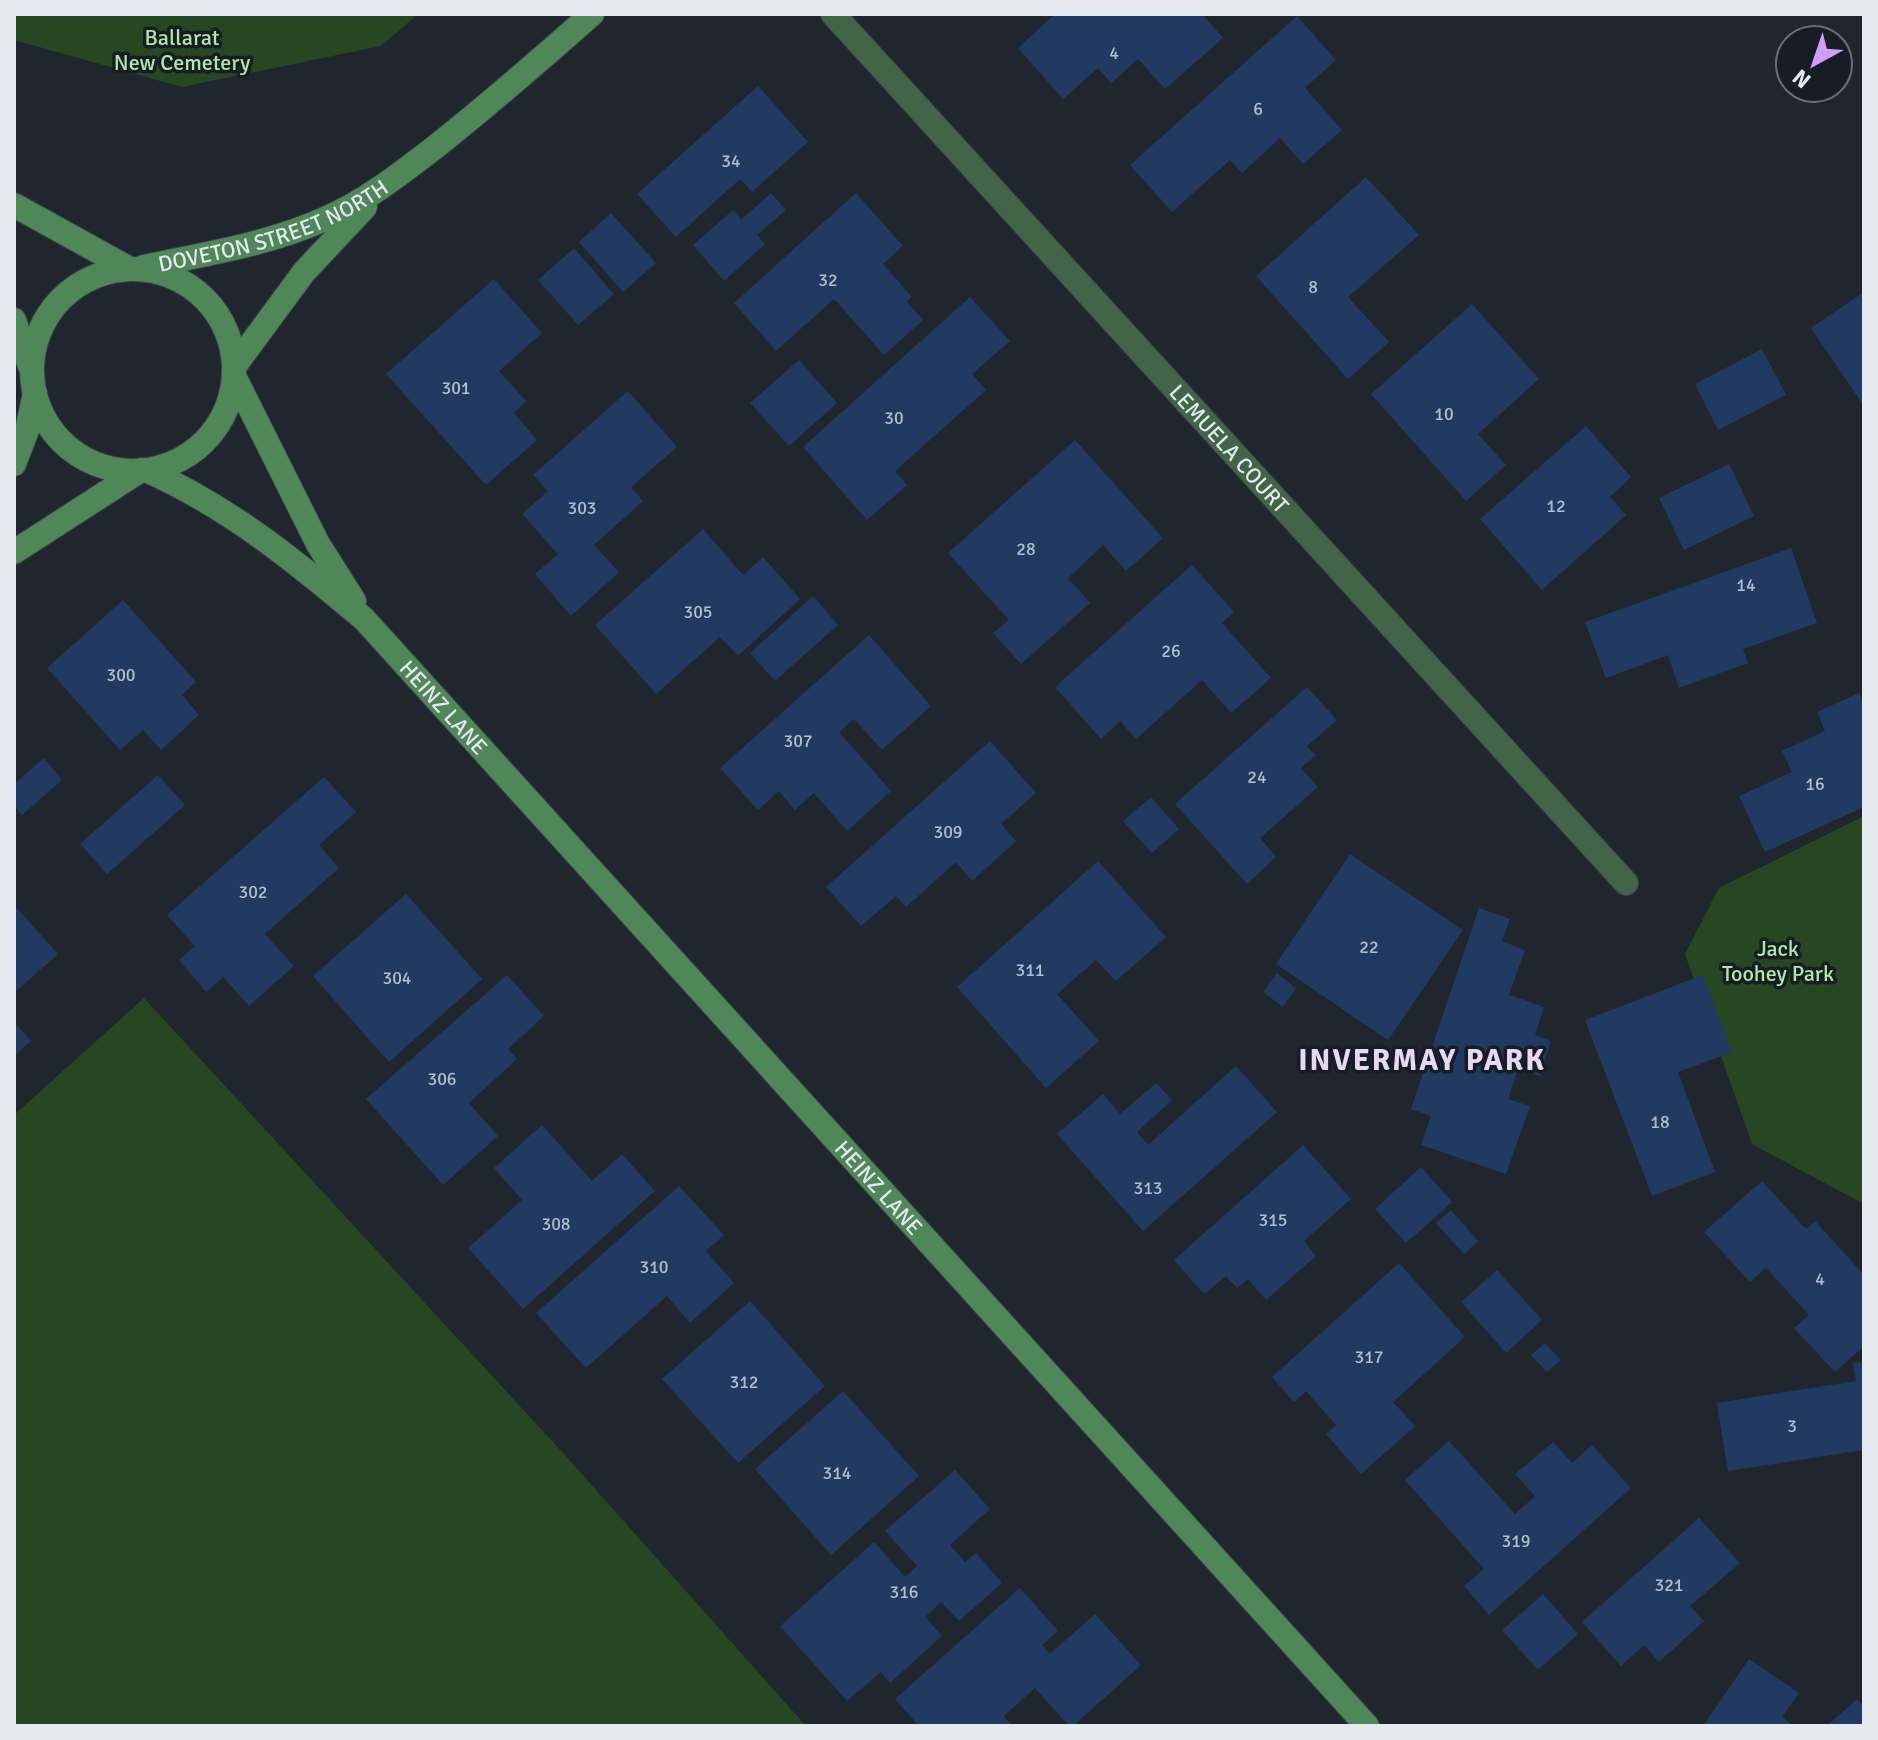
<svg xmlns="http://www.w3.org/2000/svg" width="1878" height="1740" font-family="Signika,sans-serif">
<rect width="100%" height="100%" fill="#20262e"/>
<!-- green -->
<g fill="#264721">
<polygon points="14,14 418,14 381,46 182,87 14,40"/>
<polygon points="1864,816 1864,1204 1752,1144 1685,954 1719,888"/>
<polygon points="144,998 564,1454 806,1726 14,1726 14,1115"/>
</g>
<!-- building -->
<g fill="#213a62">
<polygon points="1055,14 1202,14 1223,38 1165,89 1138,59 1111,83 1098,68 1063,99 1018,48"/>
<polygon points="1297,16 1336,60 1305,88 1342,130 1303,164 1280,138 1242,173 1230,160 1172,212 1130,165"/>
<polygon points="758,86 808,142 752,192 740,179 676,237 637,194"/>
<polygon points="1366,177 1419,235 1348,297 1389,342 1348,379 1256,276"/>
<polygon points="771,193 786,210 757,235 765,244 724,281 693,245 733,210 741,220"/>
<polygon points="856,193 903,246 883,264 912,297 907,302 923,320 884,355 834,299 776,351 734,303"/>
<polygon points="611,213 656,263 623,292 579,242"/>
<polygon points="574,248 614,294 578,325 538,280"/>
<polygon points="494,279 542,333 499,371 526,401 514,413 537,440 486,485 386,374"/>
<polygon points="1864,292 1864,406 1811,328"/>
<polygon points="970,297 1010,341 972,374 986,390 895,471 907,485 867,520 803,447"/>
<polygon points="1472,304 1539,379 1478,434 1506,465 1466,501 1371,394"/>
<polygon points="1762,349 1786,395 1718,430 1695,384"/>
<polygon points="799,360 837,403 789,446 750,403"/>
<polygon points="628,391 677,447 631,487 643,501 594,545 619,572 571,616 535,574 558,554 522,514 548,491 533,475"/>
<polygon points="1586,426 1631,477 1610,497 1626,515 1542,590 1480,519"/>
<polygon points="1075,440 1163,538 1126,571 1103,545 1068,578 1090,603 1021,664 993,633 1009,620 948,553"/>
<polygon points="1729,464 1754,516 1684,550 1659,498"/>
<polygon points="703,529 743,575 763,557 800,599 738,656 720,637 656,694 595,625"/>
<polygon points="1791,548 1817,623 1743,649 1748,663 1679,688 1668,655 1606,678 1585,622"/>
<polygon points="1192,565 1234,612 1222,623 1271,678 1231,713 1202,680 1136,739 1120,721 1101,739 1055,687"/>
<polygon points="813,596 838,625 775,681 750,653"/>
<polygon points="123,600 196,682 182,695 199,715 161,750 143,730 120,750 47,668"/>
<polygon points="869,635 931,706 882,750 854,719 839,732 891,791 847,831 814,793 795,810 779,791 758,810 720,768"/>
<polygon points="1307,687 1337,720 1307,746 1316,755 1301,768 1318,787 1260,838 1276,857 1247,884 1175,804"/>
<polygon points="1859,693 1864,703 1864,807 1765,852 1739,796 1792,772 1782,751 1825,731 1817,712"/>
<polygon points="990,741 1036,793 1001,824 1016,841 972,881 956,862 906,907 896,896 861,926 826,887"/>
<polygon points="44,758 62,780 22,815 14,806 14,784"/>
<polygon points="158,775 185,805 107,874 80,844"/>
<polygon points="324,777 356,812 319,845 339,868 265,934 294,966 249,1006 223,977 206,992 179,960 195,946 167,915"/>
<polygon points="1151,797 1179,829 1152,853 1123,821"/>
<polygon points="1350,854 1463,930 1388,1040 1276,964"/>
<polygon points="1098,861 1166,937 1116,981 1096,960 1057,994 1099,1041 1046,1088 957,987"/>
<polygon points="406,894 482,979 389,1062 313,976"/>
<polygon points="14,905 58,954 14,993"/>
<polygon points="1479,908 1510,919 1502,941 1525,950 1509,995 1544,1007 1535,1035 1551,1041 1540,1076 1518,1069 1508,1099 1530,1106 1506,1174 1421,1145 1431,1116 1411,1109"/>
<polygon points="1277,973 1296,988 1283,1007 1263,992"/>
<polygon points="507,975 544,1016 508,1049 517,1059 469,1103 498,1136 443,1185 366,1099"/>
<polygon points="1703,975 1732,1052 1678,1072 1715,1172 1652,1196 1585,1020"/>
<polygon points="14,1022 31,1041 14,1056"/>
<polygon points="1236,1066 1277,1112 1143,1231 1057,1134 1103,1094 1120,1114 1156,1083 1172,1100 1137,1132 1148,1145"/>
<polygon points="542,1125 592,1181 622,1154 655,1191 523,1309 468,1248 522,1200 494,1168"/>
<polygon points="1303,1145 1351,1199 1304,1241 1316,1256 1266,1300 1248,1279 1237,1288 1226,1276 1204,1294 1174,1260"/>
<polygon points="1421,1167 1452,1202 1406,1243 1375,1209"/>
<polygon points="1762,1181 1806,1229 1815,1221 1864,1275 1862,1292 1864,1346 1835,1372 1794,1328 1809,1315 1766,1268 1750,1282 1704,1232"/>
<polygon points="679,1186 724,1235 706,1251 734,1283 690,1323 667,1296 586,1368 536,1313"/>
<polygon points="1451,1210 1478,1241 1464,1254 1436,1223"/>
<polygon points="1399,1263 1465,1337 1393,1402 1415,1426 1361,1474 1326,1434 1336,1425 1306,1391 1294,1402 1272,1377"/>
<polygon points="1497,1270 1542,1320 1506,1353 1461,1302"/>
<polygon points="750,1301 825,1386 738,1463 662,1379"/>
<polygon points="1545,1343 1561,1360 1547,1372 1531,1355"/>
<polygon points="1864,1362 1864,1450 1728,1471 1717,1403 1856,1381 1853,1363"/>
<polygon points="843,1391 919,1476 831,1555 755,1469"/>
<polygon points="1449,1441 1515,1514 1535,1496 1515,1474 1553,1442 1572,1463 1592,1445 1631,1488 1489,1615 1464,1586 1484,1569 1405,1480"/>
<polygon points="955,1470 990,1509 950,1545 965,1562 976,1553 1002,1583 959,1621 941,1602 925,1617 942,1636 890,1683 881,1672 847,1701 780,1626 874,1542 905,1577 917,1566 885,1531"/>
<polygon points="1699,1518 1740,1563 1690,1606 1704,1621 1659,1662 1644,1645 1621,1666 1582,1622"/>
<polygon points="1020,1588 1058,1631 1042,1645 1050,1654 1095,1614 1141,1665 1073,1726 1069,1726 1035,1688 1004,1716 1012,1726 919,1726 895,1699"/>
<polygon points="1543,1594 1578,1634 1538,1670 1502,1630"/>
<polygon points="1749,1659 1799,1693 1782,1717 1794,1726 1703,1726"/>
<polygon points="1857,1699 1864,1707 1864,1726 1827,1726"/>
</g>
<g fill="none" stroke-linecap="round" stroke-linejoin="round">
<defs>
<g id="street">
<path id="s1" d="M 833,14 L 1626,883"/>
</g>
<g id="secondary">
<polyline points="14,205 130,269"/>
<path id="s2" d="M 144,267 C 205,254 270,244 327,218 C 366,201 400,174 434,148 C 488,105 540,60 592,14"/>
<circle cx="133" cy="370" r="101"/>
<polyline points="14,320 30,366"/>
<polyline points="234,367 304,272 365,207"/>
<polyline points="234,376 318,544 354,601"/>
<polyline points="14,464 27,430 35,393"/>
<path id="s3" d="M 146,470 C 229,507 295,561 364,619 L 1367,1726"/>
<polyline points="14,552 141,470"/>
</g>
</defs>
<!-- street casing -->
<use href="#street" stroke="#3c4149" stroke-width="26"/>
<!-- secondary casing -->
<use href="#secondary" stroke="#3c4149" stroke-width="26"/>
<!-- street -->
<use href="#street" stroke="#426447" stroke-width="24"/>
<!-- secondary -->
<use href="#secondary" stroke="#4f8759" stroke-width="24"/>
</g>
<g text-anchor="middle" stroke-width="7" stroke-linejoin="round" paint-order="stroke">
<!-- number labels -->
<g font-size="18" fill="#b4bdcc">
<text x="1114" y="59">4</text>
<text x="1258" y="115">6</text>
<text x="731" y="167">34</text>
<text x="828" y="286">32</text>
<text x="1313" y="293">8</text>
<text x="456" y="394">301</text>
<text x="1444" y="420">10</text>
<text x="894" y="424">30</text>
<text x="1556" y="512">12</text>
<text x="582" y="514">303</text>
<text x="1026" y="555">28</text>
<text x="1746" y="591">14</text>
<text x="698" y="618">305</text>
<text x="1171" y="657">26</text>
<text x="121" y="681">300</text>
<text x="798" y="747">307</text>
<text x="1257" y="783">24</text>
<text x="1815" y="790">16</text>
<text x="948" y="838">309</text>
<text x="253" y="898">302</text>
<text x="1369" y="953">22</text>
<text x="1030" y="976">311</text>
<text x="397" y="984">304</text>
<text x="442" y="1085">306</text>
<text x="1660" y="1128">18</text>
<text x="1148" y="1194">313</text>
<text x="1273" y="1226">315</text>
<text x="556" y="1230">308</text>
<text x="654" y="1273">310</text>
<text x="1820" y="1285">4</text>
<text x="1369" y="1363">317</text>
<text x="744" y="1388">312</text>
<text x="1792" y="1432">3</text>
<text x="837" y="1479">314</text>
<text x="1516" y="1547">319</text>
<text x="1669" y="1591">321</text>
<text x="904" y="1598">316</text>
</g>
<!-- park labels -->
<g font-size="22" fill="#afe8a6" stroke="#171c25">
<text x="182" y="45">Ballarat<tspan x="182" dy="25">New Cemetery</tspan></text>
<text x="1778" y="956">Jack<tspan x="1778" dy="25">Toohey Park</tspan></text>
</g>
<!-- street labels -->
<g font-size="22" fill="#e5e9f0" stroke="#171c25">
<text dy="8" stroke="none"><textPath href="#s2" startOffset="136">DOVETON STREET NORTH</textPath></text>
<text dy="8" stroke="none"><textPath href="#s1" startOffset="588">LEMUELA COURT</textPath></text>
<text dy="8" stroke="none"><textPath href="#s3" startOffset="384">HEINZ LANE</textPath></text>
<text dy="8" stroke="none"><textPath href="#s3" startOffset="1032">HEINZ LANE</textPath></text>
</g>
<!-- district labels -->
<g font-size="30" font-weight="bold" letter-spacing="2" fill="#e7d9f5" stroke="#171c25">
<text x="1422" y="1070">INVERMAY PARK</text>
</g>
</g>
<!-- border -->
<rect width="1878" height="1740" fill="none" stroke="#e5e9f0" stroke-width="32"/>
<!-- north arrow -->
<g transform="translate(1814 64) rotate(220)"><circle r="38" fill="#171c25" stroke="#696e76" stroke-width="2"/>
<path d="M0-6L14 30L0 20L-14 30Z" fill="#d19dfe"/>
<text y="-12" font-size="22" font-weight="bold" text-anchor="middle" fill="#e5e9f0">N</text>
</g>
</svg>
